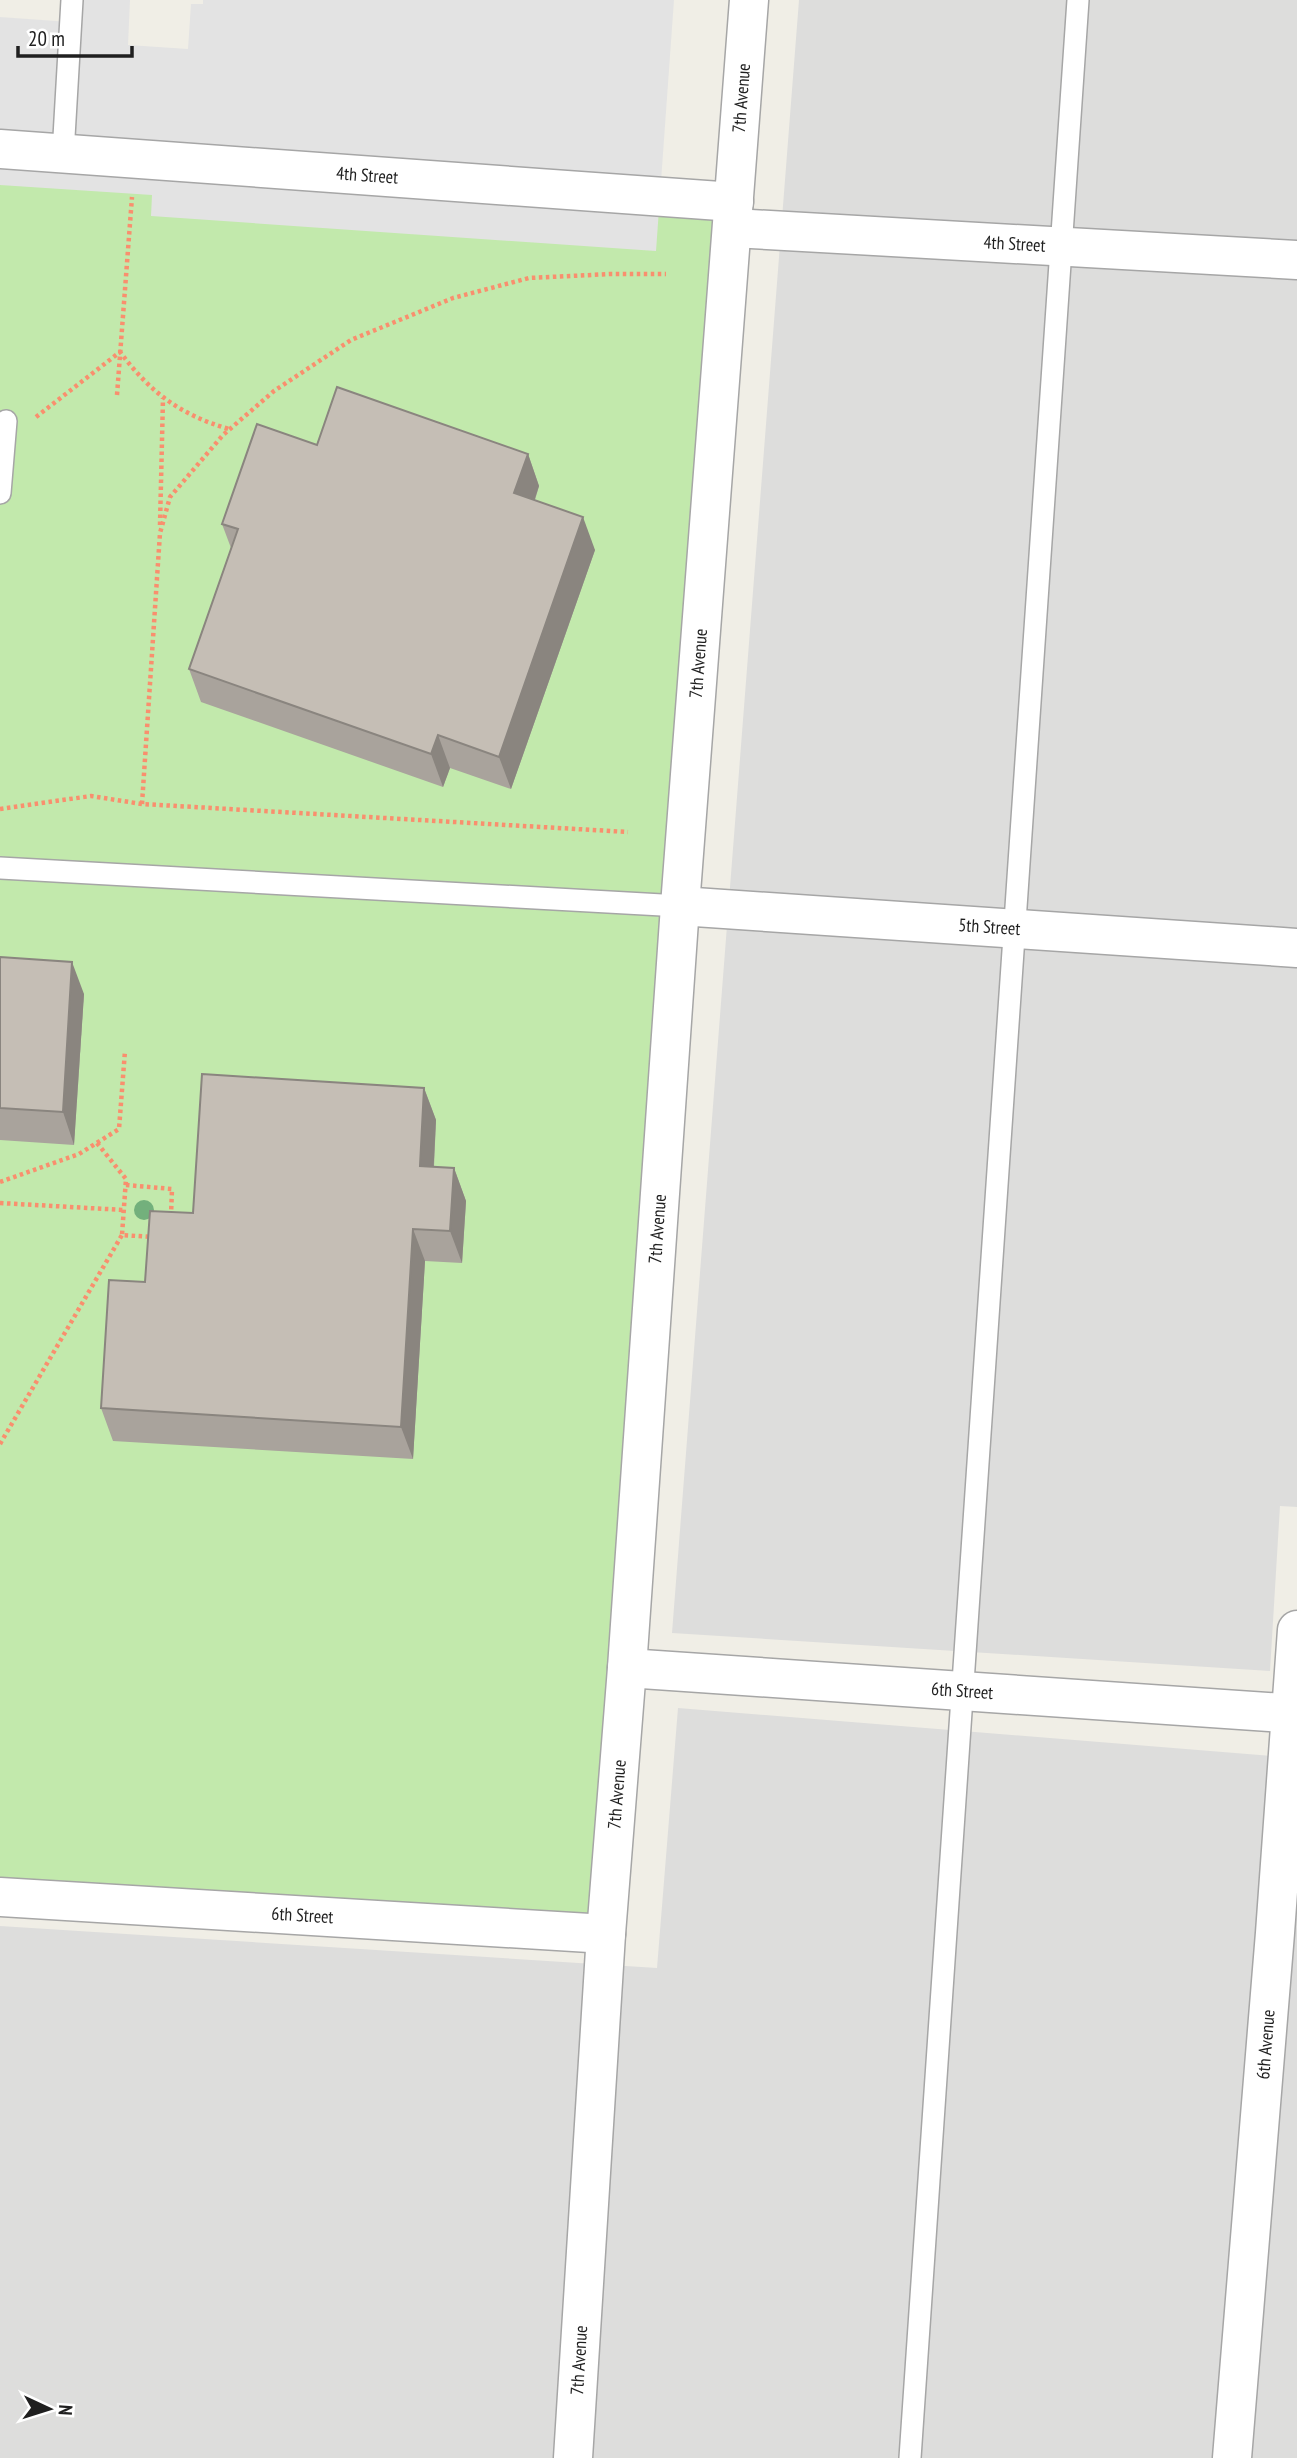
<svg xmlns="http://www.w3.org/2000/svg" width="1297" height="2458" font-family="'PT Sans Narrow',sans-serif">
<rect width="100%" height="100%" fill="#f0eee6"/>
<!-- residential -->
<g fill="#dddddc">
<polygon points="799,0 1297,0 1297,1507 1280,1506 1270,1671 672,1633"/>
<polygon points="678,1708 1297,1758 1297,2458 0,2458 0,1926 657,1968"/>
</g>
<!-- grass -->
<polygon fill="#c2e9ac" points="0,151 734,202 606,1934 0,1896"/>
<!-- parking -->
<polygon fill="#e3e3e3" points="72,0 130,0 128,45 188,49 191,4 203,4 203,0 674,0 656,251 151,216 152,195 0,185 0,17 70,22"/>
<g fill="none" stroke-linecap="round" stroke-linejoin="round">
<defs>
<g id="service">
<polyline points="63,154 72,0"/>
<polyline points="0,493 6,421"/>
<polyline points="0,868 680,906"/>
<polyline points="910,2458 1078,0"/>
</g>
<g id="minor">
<path id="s1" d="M 0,149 L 734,202"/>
<path id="s2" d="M 733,228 L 1297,260"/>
<path id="s3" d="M 627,1668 L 1297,1714"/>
<path id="s4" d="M 0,1897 L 606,1934"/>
<path id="s5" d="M 1232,2458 L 1275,1933 L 1297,1630"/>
</g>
<g id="tertiary">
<path id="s6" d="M 680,906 L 1297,948"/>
<path id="s7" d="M 573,2458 L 606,1934 L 627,1668 L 680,906 L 749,0"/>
</g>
</defs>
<!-- service casing -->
<use href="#service" stroke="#a6a6a6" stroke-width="24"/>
<!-- minor casing -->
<use href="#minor" stroke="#a6a6a6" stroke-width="41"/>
<!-- tertiary casing -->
<use href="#tertiary" stroke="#a6a6a6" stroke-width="41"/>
<!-- path -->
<g stroke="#f98f6e" stroke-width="4.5" stroke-dasharray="3.5 3.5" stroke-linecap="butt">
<polyline points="117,395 132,197"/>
<path d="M 36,417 L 120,352 C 150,392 180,415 229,429"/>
<polyline points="160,525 163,398"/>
<polyline points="142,804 160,533 170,497 223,435 274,391 351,340 453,298 529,278 611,274 666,274"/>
<polyline points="0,809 91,796 142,804 628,832"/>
<polyline points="97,1143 126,1179 122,1235 152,1237"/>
<polyline points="0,1182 79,1154 119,1129 125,1051"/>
<polyline points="126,1185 172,1189 171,1215"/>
<polyline points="0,1203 124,1210"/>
<polyline points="0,1444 122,1235"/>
</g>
<!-- service -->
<use href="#service" stroke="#fff" stroke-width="21"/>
<!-- minor -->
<use href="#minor" stroke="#fff" stroke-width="38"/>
<!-- tertiary -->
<use href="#tertiary" stroke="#fff" stroke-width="38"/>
</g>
<!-- trees -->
<circle fill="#73b07c" cx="144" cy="1210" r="10"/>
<!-- wall -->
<g fill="#a9a39c">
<polygon points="528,454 539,486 535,500 595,550 511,789 450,768 443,787 201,702 189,669 231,548 222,524"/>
<polygon points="0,957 84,994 74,1145 0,1140"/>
<polygon points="424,1088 436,1120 434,1167 454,1168 466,1201 462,1263 425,1261 413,1459 113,1441 101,1408 145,1282 193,1213"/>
</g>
<!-- shaded-wall -->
<g fill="#8a857f">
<polygon points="528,454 539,486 526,526 514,493"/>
<polygon points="583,517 595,550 511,789 499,757"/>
<polygon points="438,735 450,768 443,787 431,754"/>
<polygon points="72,962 84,994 74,1145 63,1112"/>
<polygon points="424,1088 436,1120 432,1199 420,1166"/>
<polygon points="454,1168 466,1201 462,1263 450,1231"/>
<polygon points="413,1229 425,1261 413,1459 401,1427"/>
</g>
<!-- building -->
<g fill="#c5beb5" stroke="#8a857f" stroke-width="2">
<polygon points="337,387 528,454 514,493 583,517 499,757 438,735 431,754 189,669 238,529 222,524 257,424 317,445"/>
<polygon points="0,957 72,962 63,1112 0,1108"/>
<polygon points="202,1074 424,1088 420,1166 454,1168 450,1231 413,1229 401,1427 101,1408 109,1280 145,1282 150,1211 193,1213"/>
</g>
<g text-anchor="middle" stroke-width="5" stroke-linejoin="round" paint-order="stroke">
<!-- street labels -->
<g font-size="18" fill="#1f1f1f" stroke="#fff">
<text dy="6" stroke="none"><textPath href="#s7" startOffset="2366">7th Avenue</textPath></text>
<text dy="6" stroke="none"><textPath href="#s1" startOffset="368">4th Street</textPath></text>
<text dy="6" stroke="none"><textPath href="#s2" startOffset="282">4th Street</textPath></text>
<text dy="6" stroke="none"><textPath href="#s7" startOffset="1799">7th Avenue</textPath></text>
<text dy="6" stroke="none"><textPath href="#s6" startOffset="310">5th Street</textPath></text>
<text dy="6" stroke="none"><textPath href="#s7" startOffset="1232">7th Avenue</textPath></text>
<text dy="6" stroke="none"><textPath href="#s3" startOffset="336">6th Street</textPath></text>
<text dy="6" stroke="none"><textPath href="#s7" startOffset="665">7th Avenue</textPath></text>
<text dy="6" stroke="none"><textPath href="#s4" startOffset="303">6th Street</textPath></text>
<text dy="6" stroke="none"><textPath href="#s5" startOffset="415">6th Avenue</textPath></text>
<text dy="6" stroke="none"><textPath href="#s7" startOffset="98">7th Avenue</textPath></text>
</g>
</g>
<!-- north arrow -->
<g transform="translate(49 2409) rotate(94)" stroke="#ffffff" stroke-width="5" paint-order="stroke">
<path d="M0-5L12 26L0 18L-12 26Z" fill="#1f1f1f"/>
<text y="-10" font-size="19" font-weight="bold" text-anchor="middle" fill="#1f1f1f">N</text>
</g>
<!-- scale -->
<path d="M18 46v10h114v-10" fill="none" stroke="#1f1f1f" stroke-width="3.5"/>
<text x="28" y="46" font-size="21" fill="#1f1f1f" stroke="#ffffff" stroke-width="5" paint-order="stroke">20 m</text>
</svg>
